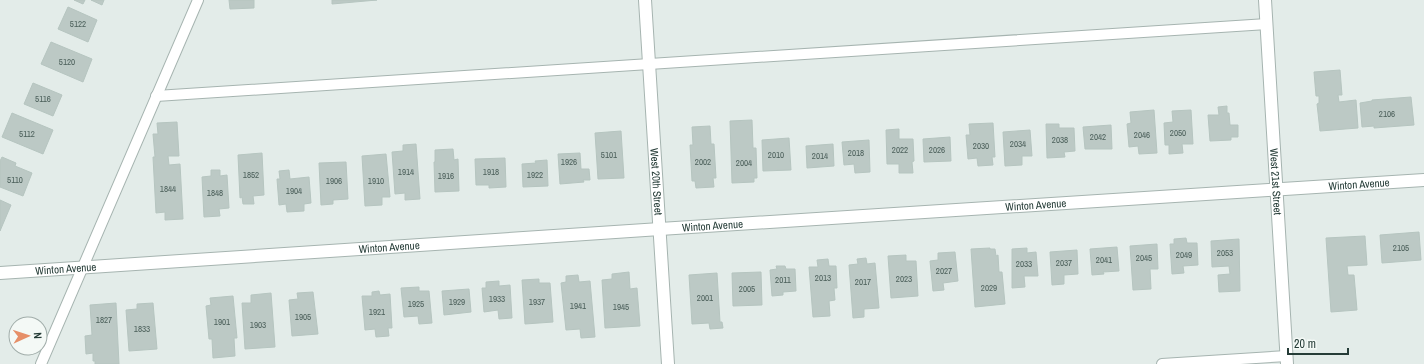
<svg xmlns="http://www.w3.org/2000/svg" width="1424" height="364" font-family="'Archivo Narrow',sans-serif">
<rect width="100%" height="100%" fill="#e3ece9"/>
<!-- building -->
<g fill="#bcc9c5" stroke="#b6c5c0">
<polygon points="74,0 85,0 83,4"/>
<polygon points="91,0 104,0 102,5"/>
<polygon points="229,0 254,0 254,8 230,9"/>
<polygon points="332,0 377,0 332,4"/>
<polygon points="68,7 97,20 88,42 58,29"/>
<polygon points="51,42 92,59 83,82 41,64"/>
<polygon points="1340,70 1342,95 1338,95 1339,102 1356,100 1358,128 1320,131 1317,104 1319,103 1319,96 1316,96 1314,72"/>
<polygon points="33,83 62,95 53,116 24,104"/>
<polygon points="1411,97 1414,125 1374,128 1374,126 1362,127 1360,103 1372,101 1372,100"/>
<polygon points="1227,106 1227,113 1229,113 1230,125 1238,125 1238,137 1231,137 1231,140 1210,141 1208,115 1219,115 1218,107"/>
<polygon points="1154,110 1157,153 1139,154 1138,146 1129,147 1127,124 1131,123 1130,112"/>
<polygon points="1191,110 1193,144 1182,144 1183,153 1169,154 1169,145 1165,145 1164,123 1173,122 1172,111"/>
<polygon points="12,113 53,130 43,154 2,137"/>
<polygon points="752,120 753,148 756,148 757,178 754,178 754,182 732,183 730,121"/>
<polygon points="177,122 179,156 168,156 169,165 180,164 183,219 165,220 165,212 156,213 153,157 155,157 153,134 158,134 157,123"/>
<polygon points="993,123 995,157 992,157 993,165 978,166 977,158 968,159 966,135 970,135 969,124"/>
<polygon points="1046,124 1059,124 1059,128 1074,128 1075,151 1064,152 1065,157 1047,158"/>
<polygon points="1111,125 1112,149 1085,149 1083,127"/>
<polygon points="710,126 711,144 714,144 716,178 713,178 714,187 696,188 695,181 692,181 690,145 693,145 692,127"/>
<polygon points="899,129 899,139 913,139 914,161 912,162 913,173 899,173 899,164 887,164 886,130"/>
<polygon points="1030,130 1032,156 1022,156 1022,165 1005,166 1003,132"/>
<polygon points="621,131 624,178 598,179 595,133"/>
<polygon points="950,137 951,161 924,162 923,139"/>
<polygon points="789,138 791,170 763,171 762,140"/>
<polygon points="869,140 870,172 855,173 854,164 844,165 842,142"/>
<polygon points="416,144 420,199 405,200 405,193 395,194 392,152 403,151 403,145"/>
<polygon points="833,144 834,166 807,168 806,146"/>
<polygon points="453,149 454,160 458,159 459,191 435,192 434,162 435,162 435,150"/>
<polygon points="262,153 264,195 253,196 254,204 243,204 242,197 240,198 238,155"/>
<polygon points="580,153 581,169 589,169 590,180 583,180 584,182 560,184 558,154"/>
<polygon points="386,154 390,197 382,197 382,205 365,206 362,156"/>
<polygon points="2,157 16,163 15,166 32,173 23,196 0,187 0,161"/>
<polygon points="505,158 506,187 489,188 489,185 476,185 475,159"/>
<polygon points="547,160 548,186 523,187 522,164 536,163 535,161"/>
<polygon points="346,162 348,199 333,200 333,204 321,205 319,163"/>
<polygon points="211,170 220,170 220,176 227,175 229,208 219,209 220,216 204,217 202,177 211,176"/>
<polygon points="289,170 290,179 309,177 311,203 304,204 304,211 287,212 286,204 279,205 277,179 280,179 279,171"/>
<polygon points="0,200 11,205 0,231"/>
<polygon points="1419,232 1421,260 1382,263 1380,235"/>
<polygon points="1365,236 1367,265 1347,266 1348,275 1354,275 1357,310 1331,312 1326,238"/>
<polygon points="1186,238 1187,243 1197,243 1198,265 1183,266 1184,273 1172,274 1170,244 1174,244 1174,239"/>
<polygon points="1239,239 1240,291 1219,292 1218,275 1230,274 1229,266 1212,267 1211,241"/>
<polygon points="1157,244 1158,269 1150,269 1151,289 1133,290 1130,246"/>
<polygon points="1117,247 1119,271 1103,272 1104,274 1092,275 1090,249"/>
<polygon points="990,248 990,249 995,249 996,256 998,255 999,272 1002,272 1005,304 975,307 971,249"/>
<polygon points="1027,248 1027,253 1036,252 1038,276 1024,276 1025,287 1012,288 1012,249"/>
<polygon points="1077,250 1078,274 1064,275 1064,284 1052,285 1050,252"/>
<polygon points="955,252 958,281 943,283 944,290 933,291 930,261 938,260 938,253"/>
<polygon points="906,255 906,261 916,261 918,296 891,298 888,256"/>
<polygon points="866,258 867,264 875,263 879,308 864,309 864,317 853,318 849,265 858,264 857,259"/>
<polygon points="828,259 829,266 836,266 837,288 834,288 835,300 829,301 830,316 813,317 809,267 818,267 817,260"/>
<polygon points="776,266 785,266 786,269 795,269 796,291 783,292 783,295 772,296 770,270 777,269"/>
<polygon points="629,272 630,289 637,288 640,326 605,328 602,280 612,279 612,274"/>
<polygon points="761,272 762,305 733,306 732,273"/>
<polygon points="717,273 720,322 722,322 723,328 710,329 709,323 692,324 689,275"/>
<polygon points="578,275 579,282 590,281 595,337 581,338 580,329 566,330 561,283 566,282 566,276"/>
<polygon points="539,279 539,283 550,283 553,322 525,324 522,280"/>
<polygon points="499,281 499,286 510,285 512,318 499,319 498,310 484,312 482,288 486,288 486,282"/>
<polygon points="419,287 419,291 429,291 432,323 419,324 418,316 404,317 401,288"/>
<polygon points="469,289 471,312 444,315 442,291"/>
<polygon points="379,291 380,295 390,294 392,328 388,328 389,336 376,337 375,329 365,330 362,296 372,296 372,292"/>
<polygon points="313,292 318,334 292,336 289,300 298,299 297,293"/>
<polygon points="271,293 275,347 245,349 242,303 251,303 251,295"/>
<polygon points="233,296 237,338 234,338 235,356 213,358 212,339 209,339 206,306 211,305 210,298"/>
<polygon points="116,303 119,364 95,364 95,361 93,361 93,353 86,354 85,336 92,335 90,305"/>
<polygon points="153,303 157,349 129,351 126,310 137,309 137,304"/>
</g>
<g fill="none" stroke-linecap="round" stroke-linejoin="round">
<defs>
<g id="lane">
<polyline points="156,96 1267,24"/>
<polyline points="41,364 198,0"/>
<polyline points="1162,364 1287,356"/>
</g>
<g id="street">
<path id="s1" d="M 645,0 L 668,364"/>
<path id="s2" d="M 1265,0 L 1287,364"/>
<path id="s3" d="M 0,273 L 660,229 L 1424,180"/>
</g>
</defs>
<!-- lane casing -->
<use href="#lane" stroke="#a6b4b0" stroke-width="12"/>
<!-- street casing -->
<use href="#street" stroke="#a6b4b0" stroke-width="14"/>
<!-- lane -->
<use href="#lane" stroke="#fff" stroke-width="10"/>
<!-- street -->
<use href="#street" stroke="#fff" stroke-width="12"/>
</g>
<g text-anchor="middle" stroke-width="3" stroke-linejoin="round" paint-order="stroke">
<!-- number labels -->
<g font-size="9" fill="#4b5f5a">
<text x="78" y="27">5122</text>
<text x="67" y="65">5120</text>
<text x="43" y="102">5116</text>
<text x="1387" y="117">2106</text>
<text x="1178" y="136">2050</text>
<text x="27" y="137">5112</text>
<text x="1142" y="138">2046</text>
<text x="1098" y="140">2042</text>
<text x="1060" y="143">2038</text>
<text x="1018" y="147">2034</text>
<text x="981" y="149">2030</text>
<text x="900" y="153">2022</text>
<text x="937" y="153">2026</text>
<text x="856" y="156">2018</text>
<text x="609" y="158">5101</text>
<text x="776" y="158">2010</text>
<text x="820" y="159">2014</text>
<text x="569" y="165">1926</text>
<text x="703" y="165">2002</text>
<text x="744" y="166">2004</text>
<text x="406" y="175">1914</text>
<text x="491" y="175">1918</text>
<text x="251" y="178">1852</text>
<text x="535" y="178">1922</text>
<text x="446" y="179">1916</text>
<text x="15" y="183">5110</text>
<text x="334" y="184">1906</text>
<text x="376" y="184">1910</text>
<text x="168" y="192">1844</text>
<text x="294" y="194">1904</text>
<text x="215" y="196">1848</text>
<text x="1401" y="251">2105</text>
<text x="1225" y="256">2053</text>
<text x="1184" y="258">2049</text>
<text x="1144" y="261">2045</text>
<text x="1104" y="263">2041</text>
<text x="1064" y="266">2037</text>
<text x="1024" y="267">2033</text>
<text x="944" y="274">2027</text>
<text x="823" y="281">2013</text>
<text x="904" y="282">2023</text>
<text x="783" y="283">2011</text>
<text x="863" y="285">2017</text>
<text x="989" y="291">2029</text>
<text x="747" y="292">2005</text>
<text x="705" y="301">2001</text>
<text x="497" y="302">1933</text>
<text x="457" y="305">1929</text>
<text x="537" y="305">1937</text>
<text x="416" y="307">1925</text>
<text x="578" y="309">1941</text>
<text x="621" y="310">1945</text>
<text x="377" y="315">1921</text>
<text x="303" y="320">1905</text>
<text x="104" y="323">1827</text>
<text x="222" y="325">1901</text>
<text x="258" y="328">1903</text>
<text x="142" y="332">1833</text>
</g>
<!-- street labels -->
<g font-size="11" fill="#253c37" stroke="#f4f9f6">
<text dy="4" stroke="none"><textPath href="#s1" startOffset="182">West 20th Street</textPath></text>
<text dy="4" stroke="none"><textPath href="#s2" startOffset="182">West 21st Street</textPath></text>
<text dy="4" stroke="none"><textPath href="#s3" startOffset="1362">Winton Avenue</textPath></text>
<text dy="4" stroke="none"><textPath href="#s3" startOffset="1038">Winton Avenue</textPath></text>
<text dy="4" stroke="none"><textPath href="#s3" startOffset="714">Winton Avenue</textPath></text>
<text dy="4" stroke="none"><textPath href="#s3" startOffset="390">Winton Avenue</textPath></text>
<text dy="4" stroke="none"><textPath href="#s3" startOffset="66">Winton Avenue</textPath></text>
</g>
</g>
<!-- north arrow -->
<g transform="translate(28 336) rotate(87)"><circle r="19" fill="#f4f9f6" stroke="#a1adaa"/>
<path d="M0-3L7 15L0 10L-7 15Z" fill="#e68f68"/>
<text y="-6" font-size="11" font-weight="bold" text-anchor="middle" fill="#253c37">N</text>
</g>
<!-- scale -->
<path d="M1288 348v6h60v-6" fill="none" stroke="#253c37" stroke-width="2"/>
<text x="1294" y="348" font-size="12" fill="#253c37" stroke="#f4f9f6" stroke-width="3" paint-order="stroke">20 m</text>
</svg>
